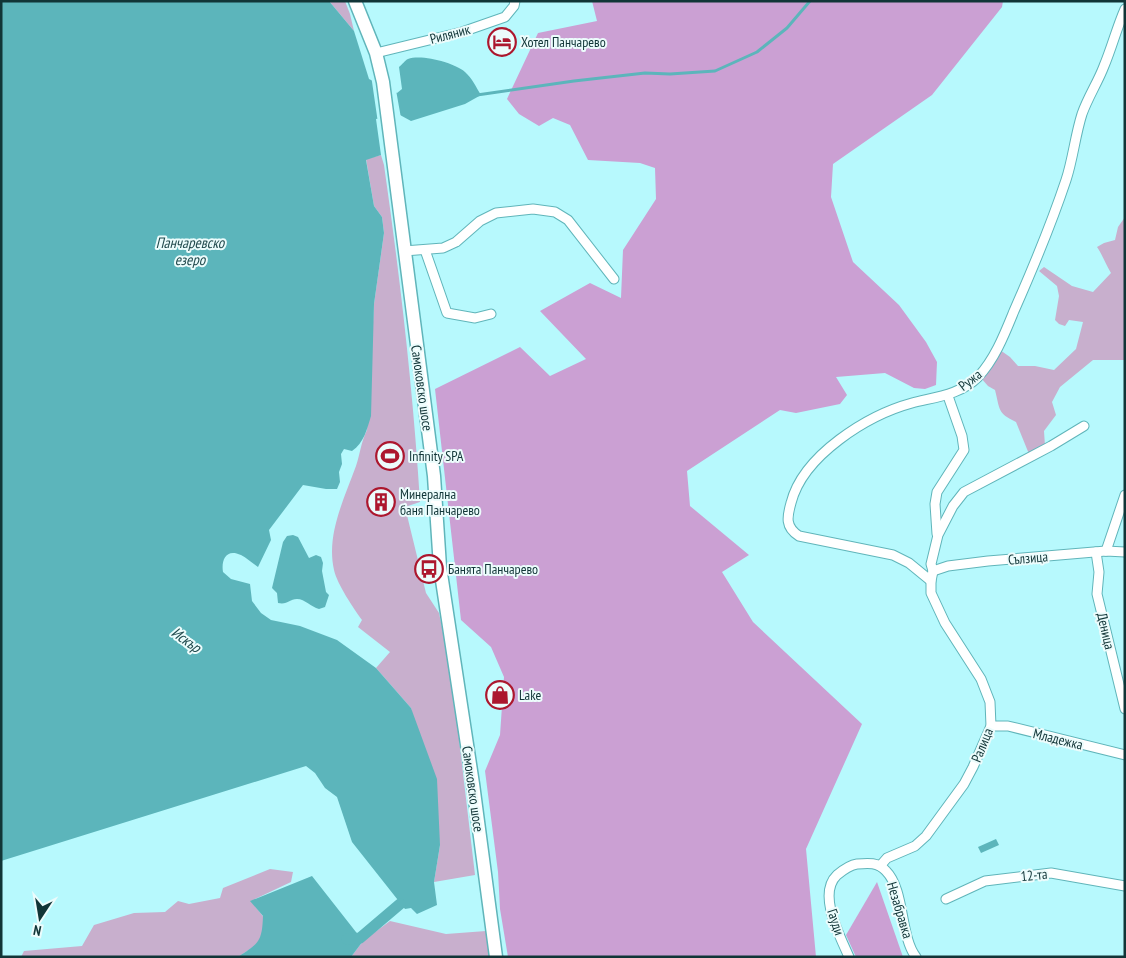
<svg xmlns="http://www.w3.org/2000/svg" width="1126" height="958" font-family="'PT Sans Narrow',sans-serif">
<rect width="100%" height="100%" fill="#b7f9fd"/>
<!-- green -->
<g fill="#c8afcd">
<polygon points="329,1 345,1 350,14 354,31"/>
<path d="M 381,155 L 384,165 C 400,277 413,389 420,502 L 405,507 L 426,593 L 439,613 L 451,671 L 475,875 L 434,882 L 440,845 L 411,708 L 376,668 L 390,652 L 358,627 L 362,620 C 354,609 337,584 334,570 C 326,535 344,499 356,466 C 360,454 361,442 367,430 L 374,304 L 384,233 L 382,217 L 374,206 L 366,159 Z"/>
<path d="M 1125,217 L 1125,360 L 1093,360 L 1060,387 L 1052,402 L 1056,415 L 1044,431 L 1045,446 L 1029,454 L 1016,422 C 997,413 1000,409 995,390 L 988,386 L 981,378 L 1000,350 L 1010,357 L 1018,366 L 1035,366 L 1054,370 L 1076,349 L 1083,322 L 1069,320 L 1065,326 L 1059,324 L 1055,320 L 1059,296 L 1057,286 L 1039,271 L 1044,267 L 1072,286 L 1093,292 L 1111,273 C 1105,263 1103,256 1097,247 L 1104,243 L 1115,240 L 1118,227 Z"/>
<polygon points="270,869 293,872 291,882 251,901 283,942 253,947 238,957 21,957 24,951 82,946 94,925 134,913 165,912 178,901 189,904 220,898 223,888"/>
<polygon points="390,921 446,934 486,931 489,957 351,957 363,941"/>
</g>
<!-- forest -->
<g fill="#cba0d3">
<polygon points="592,1 1003,1 1002,7 932,95 833,164 831,197 853,262 899,305 926,342 937,362 936,385 925,389 914,388 885,373 836,377 847,395 840,404 796,413 780,410 687,471 690,506 749,555 722,572 753,622 862,724 806,849 816,957 508,957 500,909 498,872 485,771 500,735 504,677 491,647 461,620 435,389 520,347 550,376 586,359 540,311 590,283 621,298 623,250 656,199 655,168 640,163 588,160 570,125 553,118 539,126 519,114 507,99 538,33 597,21"/>
<polygon points="877,882 903,957 856,957 846,935"/>
</g>
<!-- water -->
<g fill="#5cb5bb">
<path d="M 1,1 L 329,1 L 354,31 L 369,79 L 397,93 L 402,89 L 399,67 C 402,65 405,60 408,59 C 422,54 455,63 465,72 C 472,78 476,87 481,95 L 465,104 L 411,121 L 400,115 L 376,119 L 381,155 L 366,160 L 374,206 L 382,217 L 384,233 L 374,304 L 371,416 C 367,429 364,443 352,451 L 344,449 L 341,454 L 342,464 L 339,472 L 340,482 L 337,489 L 326,489 L 303,485 L 269,530 L 271,540 L 258,567 C 252,563 247,558 241,555 C 226,548 221,560 223,572 L 231,579 L 250,584 L 252,601 L 261,613 L 271,620 L 300,626 L 337,640 L 376,668 L 411,708 L 437,779 L 440,845 L 434,882 L 437,905 L 417,914 L 411,908 L 405,909 L 352,842 L 337,797 L 325,788 L 315,773 L 306,766 L 1,861 Z"/>
<path d="M 293,535 L 298,537 L 309,558 L 316,555 L 321,557 L 323,563 L 322,571 L 326,592 L 329,595 L 325,607 L 319,609 C 311,607 305,599 297,599 C 289,599 288,605 278,603 L 277,593 L 272,588 L 283,542 L 287,536 Z"/>
<polygon points="996,839 999,845 981,853 978,847"/>
<path d="M 312,876 L 363,941 L 351,957 L 238,957 C 259,943 262,942 263,916 L 250,901 Z"/>
</g>
<!-- pier -->
<polygon fill="#b7f9fd" points="371,75 371,77 396,90 401,118 378,121 378,123"/>
<g fill="none" stroke-linecap="round" stroke-linejoin="round">
<!-- stream -->
<polyline stroke="#5cb5bb" stroke-width="3" points="477,95 574,81 645,73 670,74 715,71 757,52 787,28 810,1"/>
<!-- canal -->
<polyline stroke="#5cb5bb" stroke-width="11" points="347,939 360,938 400,904"/>
<defs>
<g id="minor">
<polyline points="376,53 462,32 505,17 514,6 515,1"/>
<polyline points="425,250 447,313 475,318 491,314"/>
<polyline points="404,251 443,248 456,242 480,221 496,213 533,209 555,212 568,220 614,279"/>
<polyline points="937,534 935,504 937,492 964,450 962,436 948,396"/>
<polyline points="1106,551 1125,495"/>
<polyline points="1096,552 1099,572 1097,594 1125,709"/>
<polyline points="933,571 948,566 988,561 1106,551 1125,552"/>
<path d="M 931,581 L 909,563 L 893,555 L 799,536 C 785,527 787,517 791,503 C 803,455 868,415 912,403 C 935,397 960,395 978,377 C 995,359 1005,333 1014,311 C 1033,268 1051,225 1066,180 C 1073,159 1075,136 1082,114 C 1088,97 1098,82 1104,66 C 1112,47 1117,27 1125,9"/>
<polyline points="991,726 1008,726 1125,755"/>
<polyline points="880,866 887,858 915,846 926,836 964,784 973,767 991,726 990,702 981,679 945,623 931,593 931,581 933,571 931,564 938,535 953,506 964,492 1051,446 1084,426"/>
<polyline points="946,899 985,881 1051,873 1125,886"/>
<path d="M 849,957 C 840,936 817,894 837,875 C 843,870 850,865 857,864 C 868,863 878,862 886,871 C 905,890 900,937 916,957"/>
</g>
<polyline id="secondary" points="355,1 376,53 383,82 434,476 440,567 473,784 496,957"/>
</defs>
<!-- minor casing -->
<use href="#minor" stroke="#60b5ba" stroke-width="11"/>
<!-- secondary casing -->
<use href="#secondary" stroke="#60b5ba" stroke-width="15"/>
<!-- minor -->
<use href="#minor" stroke="#fff" stroke-width="9"/>
<!-- secondary -->
<use href="#secondary" stroke="#fff" stroke-width="12"/>
</g>
<!-- icons -->
<defs>
<symbol id="hotel-ring" viewBox="-11 -11 22 22"><circle r="9.5" fill="#ecfcfc" stroke="#ac172e" stroke-width="1.5"/><path d="M-6-4.5h1.5V1H6V5H4.5V3h-9V5H-6ZM-4 0a1.8 1.8 0 1 1 3.6 0ZM.5 0V-2.5h3Q6-2.5 6 0Z" fill="#ac172e"/></symbol>
<symbol id="stadium-ring" viewBox="-11 -11 22 22"><circle r="9.5" fill="#ecfcfc" stroke="#ac172e" stroke-width="1.5"/><path d="M0-5a6.5 5 0 1 0 0 10a6.5 5 0 1 0 0-10ZM-3.5-1.8h7v3.6h-7Z" fill="#ac172e"/></symbol>
<symbol id="building-ring" viewBox="-11 -11 22 22"><circle r="9.5" fill="#ecfcfc" stroke="#ac172e" stroke-width="1.5"/><path d="M-4-6H4V6H1V3H-1V6H-4ZM-2.5-4.3h1.7v1.8h-1.7ZM.8-4.3h1.7v1.8H.8ZM-2.5-1h1.7V.8h-1.7ZM.8-1h1.7V.8H.8Z" fill="#ac172e"/></symbol>
<symbol id="bus-ring" viewBox="-11 -11 22 22"><circle r="9.5" fill="#ecfcfc" stroke="#ac172e" stroke-width="1.5"/><path d="M-5-6H5V4H4V6H2V4H-2V6H-4V4H-5ZM-3.5-4V0h7V-4ZM-3.5 1.2v1.5H-2V1.2ZM2 1.2v1.5H3.5V1.2Z" fill="#ac172e"/></symbol>
<symbol id="shop-ring" viewBox="-11 -11 22 22"><circle r="9.5" fill="#ecfcfc" stroke="#ac172e" stroke-width="1.5"/><path d="M-5-2.5h2.3a2.7 3.5 0 0 1 5.4 0H5L5.5 6h-11ZM-1.5-2.5h3a1.5 2.3 0 0 0-3 0Z" fill="#ac172e"/></symbol>
</defs>
<g fill-rule="evenodd">
<use href="#hotel-ring" x="486" y="26" width="32" height="32"/>
<use href="#stadium-ring" x="374" y="440" width="32" height="32"/>
<use href="#building-ring" x="365" y="486" width="32" height="32"/>
<use href="#bus-ring" x="413" y="553" width="32" height="32"/>
<use href="#shop-ring" x="484" y="679" width="32" height="32"/>
</g>
<g text-anchor="middle" stroke-width="4" stroke-linejoin="round" paint-order="stroke">
<!-- street labels -->
<g font-size="14" fill="#113537" stroke="#ecfcfc">
<text transform="translate(450 34) rotate(-15)" y="5">Риляник</text>
<text transform="translate(970 380) rotate(-38)" y="5">Ружа</text>
<text transform="translate(422 388) rotate(82)" y="5">Самоковско шосе</text>
<text transform="translate(1028 558) rotate(-5)" y="5">Сълзица</text>
<text transform="translate(1106 631) rotate(77)" y="5">Деница</text>
<text transform="translate(1058 739) rotate(14)" y="5">Младежка</text>
<text transform="translate(982 745) rotate(-68)" y="5">Ралица</text>
<text transform="translate(473 789) rotate(82)" y="5">Самоковско шосе</text>
<text transform="translate(1034 875) rotate(-6)" y="5">12-та</text>
<text transform="translate(900 910) rotate(73)" y="5">Незабравка</text>
<text transform="translate(836 922) rotate(71)" y="5">Гауди</text>
</g>
<!-- poi labels -->
<g font-size="14" fill="#113537" stroke="#ecfcfc" text-anchor="start">
<text x="521" y="47">Хотел Панчарево</text>
<text x="409" y="461">Infinity SPA</text>
<text x="400" y="499">Минерална<tspan x="400" dy="16">баня Панчарево</tspan></text>
<text x="448" y="574">Банята Панчарево</text>
<text x="519" y="700">Lake</text>
</g>
<!-- water labels -->
<g font-size="15" font-style="italic" fill="#224b4e" stroke="#ecfcfc">
<text x="190" y="248">Панчаревско<tspan x="190" dy="17">езеро</tspan></text>
<text transform="translate(186 640) rotate(36)" y="5">Искър</text>
</g>
</g>
<!-- border -->
<rect width="1126" height="958" fill="none" stroke="#113537" stroke-width="5"/>
<!-- north arrow -->
<g transform="translate(40 918) rotate(192)" stroke="#ecfcfc" stroke-width="4" paint-order="stroke">
<path d="M0-4L9 19L0 12L-9 19Z" fill="#113537"/>
<text y="-8" font-size="14" font-weight="bold" text-anchor="middle" fill="#113537">N</text>
</g>
</svg>
